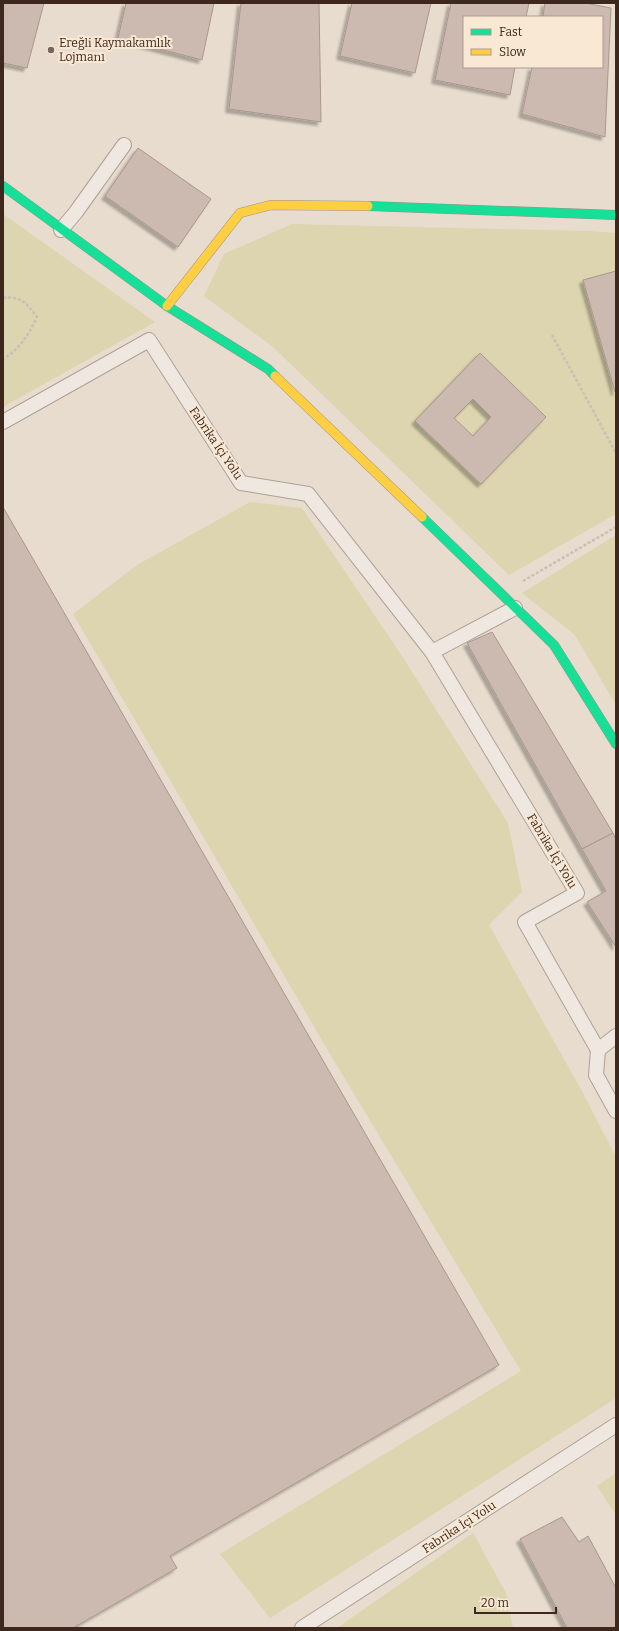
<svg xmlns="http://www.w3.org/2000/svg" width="619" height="1631" font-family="Bitter,serif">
<defs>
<filter id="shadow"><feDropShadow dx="-3.5" dy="3.5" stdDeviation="1" flood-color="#0004"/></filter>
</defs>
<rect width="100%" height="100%" fill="#e8dcce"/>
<!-- green -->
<g fill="#dcd5af">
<polygon points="3,214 155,322 3,407"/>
<polygon points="292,224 589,231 616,233 616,514 509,575 273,347 204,296 224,254"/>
<polygon points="250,502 302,508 402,656 508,823 522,892 489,925 583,1093 616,1157 616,1398 270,1618 220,1554 521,1371 330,1054 73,614 137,565"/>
<polygon points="616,535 616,705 575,635 522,593"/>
<polygon points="616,1473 616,1515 597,1486"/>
<polygon points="473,1533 506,1593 513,1628 337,1628"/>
</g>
<!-- building -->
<g fill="#ccb9af" stroke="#a9978d" fill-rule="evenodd" filter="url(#shadow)">
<polygon points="3,3 44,3 27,68 3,63"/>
<polygon points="126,3 214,3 202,60 118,38"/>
<polygon points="241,3 319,3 321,122 229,109"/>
<polygon points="352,3 431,3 415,73 340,56"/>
<polygon points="451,3 529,3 526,17 464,17 464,67 515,67 510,95 435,80"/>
<polygon points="545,3 585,3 611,8 605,137 522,114 532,67 602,67 602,17 543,17"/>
<polygon points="138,148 211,199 178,247 105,196"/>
<polygon points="616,271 616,392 615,392 583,280"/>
<path d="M 480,353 L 546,417 L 481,484 L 415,421 ZM 473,399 L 491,417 L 473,436 L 454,418 Z"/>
<polygon points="3,507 499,1365 170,1556 177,1568 73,1628 3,1628"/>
<polygon points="492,632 613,833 582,849 467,643"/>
<polygon points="613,833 616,840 616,947 587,902 606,891 582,849"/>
<polygon points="562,1517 579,1542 588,1536 616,1588 616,1628 567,1628 520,1539"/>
</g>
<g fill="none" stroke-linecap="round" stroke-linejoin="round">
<defs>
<g id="lane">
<polyline points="61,230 76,212 124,145"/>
<polyline points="3,422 149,340 241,483 308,494 432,652 515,608"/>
<polyline points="432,652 577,893 525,922 598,1050"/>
<polyline points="616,1036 598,1050 596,1075 616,1111"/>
<polyline points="302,1628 616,1425"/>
</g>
<g id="fast">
<polyline points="3,186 167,306 268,369 275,376"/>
<polyline points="368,206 616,215"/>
<polyline points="422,517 554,645 616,744"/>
</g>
<g id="slow">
<polyline points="167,306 240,213 271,205 368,206"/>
<polyline points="275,376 422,517"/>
</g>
</defs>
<!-- lane casing -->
<use href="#lane" stroke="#ada197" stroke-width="16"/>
<!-- fast casing -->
<use href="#fast" stroke="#9d9187" stroke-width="10"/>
<!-- slow casing -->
<use href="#slow" stroke="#9d9187" stroke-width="10"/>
<!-- path -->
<g stroke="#c8bfb7" stroke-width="2.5" stroke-dasharray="3 2" stroke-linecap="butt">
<path d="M 3,298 C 21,295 27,304 37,317 C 29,334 20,349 3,359"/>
<polyline points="552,335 616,453"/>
<polyline points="523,581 616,527"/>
</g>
<!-- lane -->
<use href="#lane" stroke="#efe8e1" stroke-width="14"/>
<!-- fast -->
<use href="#fast" stroke="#16e098" stroke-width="9"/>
<!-- slow -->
<use href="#slow" stroke="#ffcf43" stroke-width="9"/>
</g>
<!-- markers -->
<circle fill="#7a675b" stroke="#f9e8d4" stroke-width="1.5" cx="51" cy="50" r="4"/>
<g text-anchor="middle" stroke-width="4" stroke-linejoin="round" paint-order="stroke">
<!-- poi labels -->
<g font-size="12" fill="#3e281d" stroke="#f9e8d4" text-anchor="start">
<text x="59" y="47">Ereğli Kaymakamlık<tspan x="59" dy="14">Lojmanı</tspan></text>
</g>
<!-- street labels -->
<g font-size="12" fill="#3e281d" stroke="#f9e8d4">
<text transform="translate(216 443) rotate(56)" y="4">Fabrika İçi Yolu</text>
<text transform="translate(552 851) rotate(59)" y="4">Fabrika İçi Yolu</text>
<text transform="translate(459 1527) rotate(-33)" y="4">Fabrika İçi Yolu</text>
</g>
</g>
<!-- border -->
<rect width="619" height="1631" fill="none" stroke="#3e281d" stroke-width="8"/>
<!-- legend -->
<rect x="463" y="16" width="140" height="52" fill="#f9e8d4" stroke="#ae9b8b"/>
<rect x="471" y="29" width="20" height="6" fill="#16e098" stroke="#ae9b8b"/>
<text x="499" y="36" font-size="12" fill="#3e281d">Fast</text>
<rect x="471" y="49" width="20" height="6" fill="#ffcf43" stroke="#ae9b8b"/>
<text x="499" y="56" font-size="12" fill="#3e281d">Slow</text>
<!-- scale -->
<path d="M475 1607v6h81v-6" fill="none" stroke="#3e281d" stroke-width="2"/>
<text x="481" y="1607" font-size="12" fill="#3e281d" stroke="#f9e8d4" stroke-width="3" paint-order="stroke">20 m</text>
</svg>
